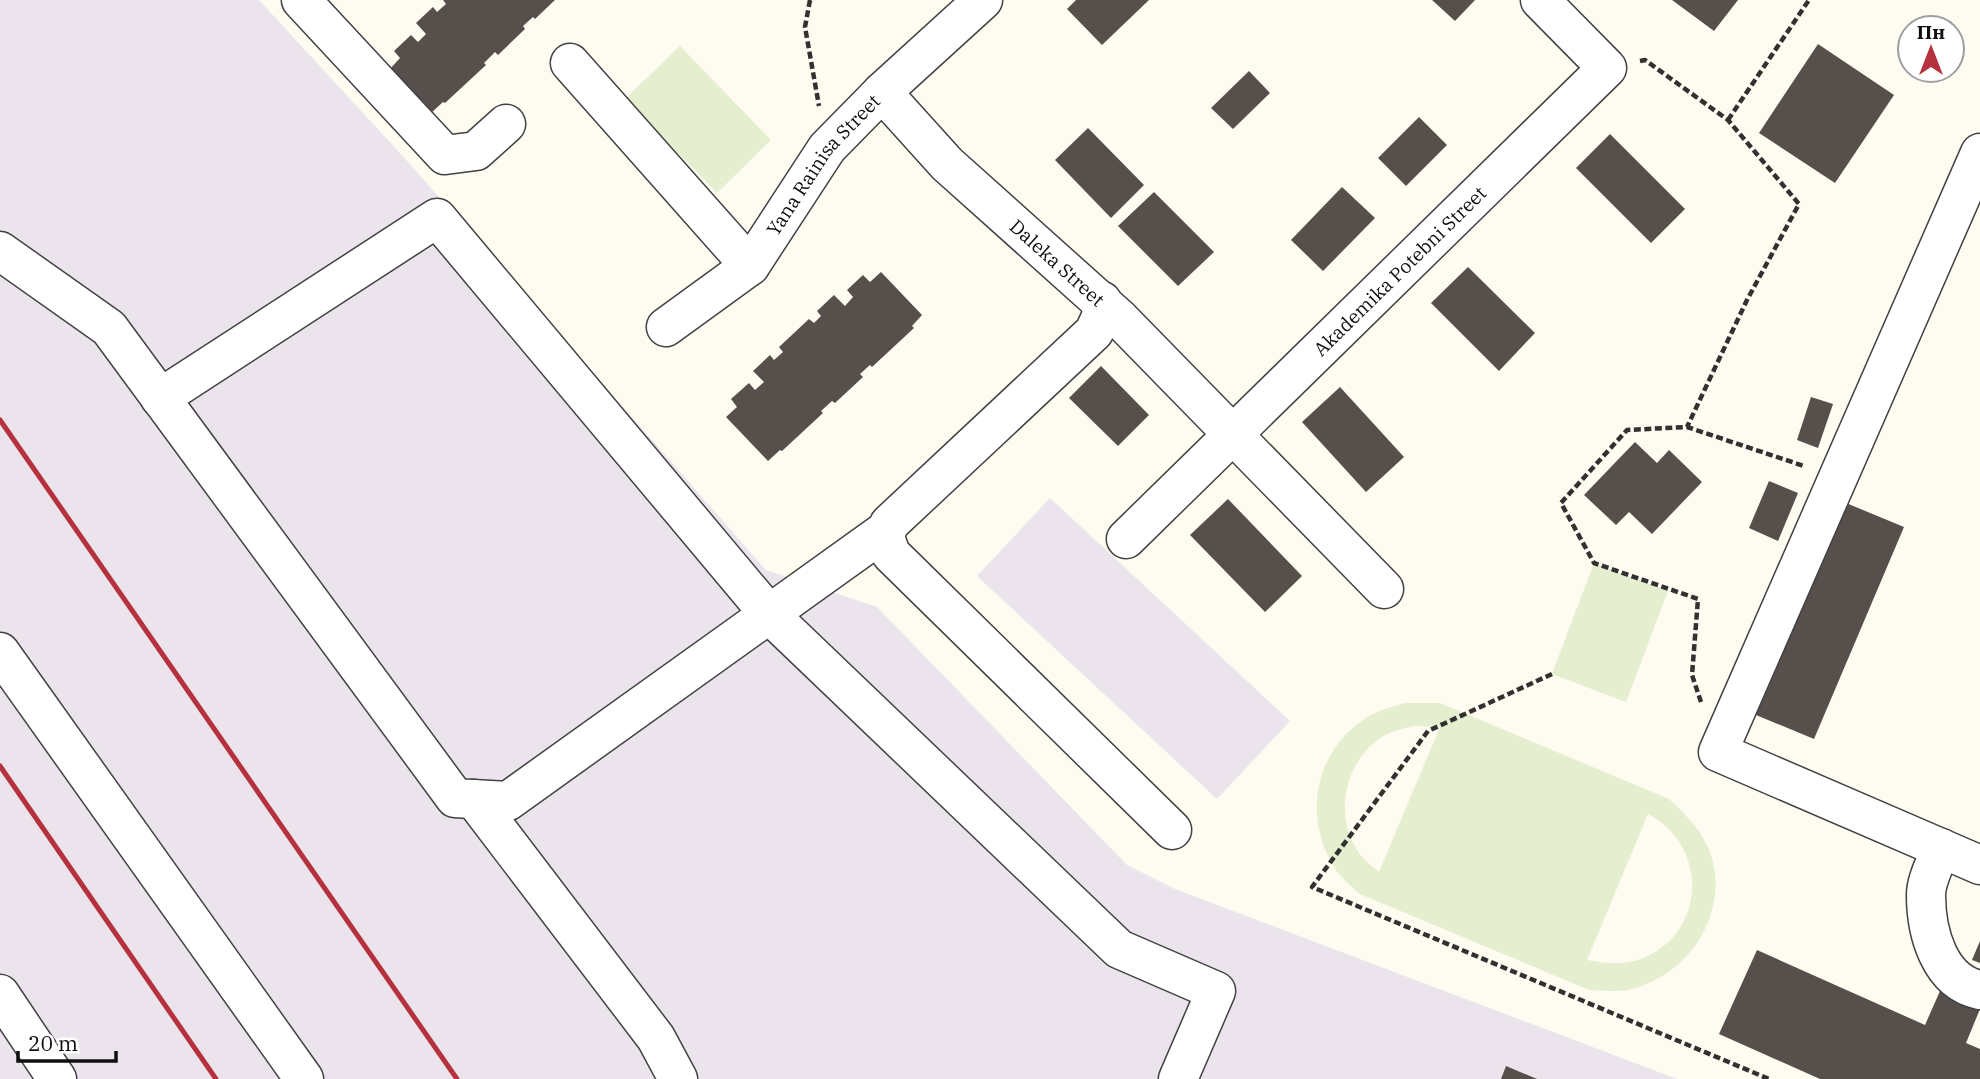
<svg xmlns="http://www.w3.org/2000/svg" width="1980" height="1079" font-family="'IBM Plex Serif',serif">
<rect width="100%" height="100%" fill="#fefbf1"/>
<!-- industrial -->
<g fill="#ebe4ec">
<polygon points="0,0 259,0 409,163 766,570 877,607 1127,865 1175,889 1677,1079 0,1079"/>
<polygon points="1050,498 1290,721 1217,799 977,576"/>
</g>
<!-- pitch -->
<g fill="#e5eece" fill-rule="evenodd">
<polygon points="680,46 771,140 717,193 625,99"/>
<polygon points="1594,563 1668,591 1626,702 1552,674"/>
<path d="M 1404,703 L 1440,703 L 1669,799 C 1686,815 1703,831 1711,855 C 1730,915 1687,978 1627,990 C 1615,992 1601,990 1589,990 L 1360,894 C 1351,886 1340,877 1334,867 C 1302,814 1315,749 1369,716 C 1379,710 1393,707 1404,703 ZM 1413,726 L 1440,727 L 1379,872 C 1372,866 1364,860 1359,853 C 1332,814 1345,757 1387,734 C 1395,730 1405,728 1413,726 ZM 1648,814 C 1709,846 1707,933 1641,959 C 1623,966 1605,963 1587,960 Z"/>
</g>
<!-- building -->
<g fill="#574f4c">
<polygon points="443,0 555,0 535,19 533,17 523,26 525,29 498,55 495,52 484,63 486,65 445,103 443,102 431,113 390,69 400,58 394,51 411,35 418,42 426,34 416,23 433,7 437,12 446,4"/>
<polygon points="1076,0 1149,0 1102,45 1067,9"/>
<polygon points="1432,0 1475,0 1455,21"/>
<polygon points="1672,0 1738,0 1714,31"/>
<polygon points="1818,44 1894,95 1835,183 1759,133"/>
<polygon points="1249,71 1270,93 1233,129 1211,108"/>
<polygon points="1419,117 1447,145 1406,186 1378,158"/>
<polygon points="1088,128 1144,185 1111,218 1055,160"/>
<polygon points="1610,134 1685,209 1651,243 1576,168"/>
<polygon points="1342,187 1375,218 1323,271 1291,240"/>
<polygon points="1154,192 1214,252 1178,286 1118,226"/>
<polygon points="1468,267 1535,333 1499,371 1431,303"/>
<polygon points="881,272 922,315 912,326 914,328 872,367 870,365 860,374 863,377 835,403 832,401 821,411 823,413 782,451 780,450 768,461 726,417 737,407 731,399 749,383 755,390 764,382 753,371 770,355 774,360 783,352 779,347 809,319 814,323 821,316 817,311 834,295 845,306 853,297 847,290 863,275 870,282"/>
<polygon points="1101,366 1149,415 1118,446 1069,398"/>
<polygon points="1340,387 1404,457 1366,492 1302,422"/>
<polygon points="1811,397 1833,404 1818,448 1797,440"/>
<polygon points="1635,442 1657,463 1669,450 1702,482 1652,534 1629,512 1616,525 1584,495"/>
<polygon points="1769,481 1798,493 1778,541 1749,528"/>
<polygon points="1228,499 1302,576 1265,612 1190,535"/>
<polygon points="1846,503 1904,527 1814,739 1756,715"/>
<polygon points="1980,941 1980,963 1972,960"/>
<polygon points="1757,950 1925,1025 1940,991 1980,1009 1966,1043 1980,1049 1980,1079 1820,1079 1719,1034"/>
<polygon points="1506,1066 1537,1079 1501,1079"/>
</g>
<g fill="none" stroke-linecap="round" stroke-linejoin="round">
<defs>
<g id="minor">
<polyline points="301,0 445,155 476,151 506,124"/>
<polyline points="570,63 750,266"/>
<path id="s1" d="M 882,92 L 947,164 L 1120,319 L 1384,589"/>
<polyline points="1980,153 1718,752 1980,865"/>
<polyline points="0,251 109,328 455,798 508,801 885,531"/>
<polyline points="1102,301 1101,317 1094,332 889,524 885,537 891,554 1172,830"/>
<path id="s2" d="M 666,327 L 750,266 L 827,148 L 882,92 L 983,0"/>
<polyline points="160,398 437,218 769,614 1119,949 1216,991 1178,1079"/>
<path id="s3" d="M 1126,539 L 1607,68 L 1540,0"/>
<polyline points="0,652 304,1079"/>
<polyline points="474,799 656,1038 678,1079"/>
<path d="M 1941,848 C 1936,862 1926,880 1926,895 C 1926,932 1939,982 1980,990"/>
<polyline points="0,994 57,1079"/>
</g>
</defs>
<!-- minor casing -->
<use href="#minor" stroke="#424242" stroke-width="41"/>
<!-- path -->
<g stroke="#313131" stroke-width="4.5" stroke-dasharray="7 3.5" stroke-linecap="butt">
<polyline points="810,0 805,27 819,106"/>
<polyline points="1640,61 1645,60 1728,120 1799,204 1747,300 1687,427"/>
<polyline points="1728,120 1809,0"/>
<polyline points="1552,674 1428,731 1312,887 1769,1079"/>
<polyline points="1701,702 1692,675 1698,599 1594,563 1561,503 1627,430 1687,427 1804,466"/>
</g>
<!-- minor -->
<use href="#minor" stroke="#fff" stroke-width="38"/>
<!-- rail -->
<g stroke="#b5313e" stroke-width="5">
<polyline points="0,420 457,1079"/>
<polyline points="0,766 216,1079"/>
</g>
</g>
<g text-anchor="middle" stroke-width="7" stroke-linejoin="round" paint-order="stroke">
<!-- street labels -->
<g font-size="19" fill="#0f0f0f" stroke="#fff">
<text dy="7" stroke="none"><textPath href="#s2" startOffset="229">Yana Rainisa Street</textPath></text>
<text dy="7" stroke="none"><textPath href="#s1" startOffset="245">Daleka Street</textPath></text>
<text dy="7" stroke="none"><textPath href="#s3" startOffset="383">Akademika Potebni Street</textPath></text>
</g>
</g>
<!-- north arrow -->
<g transform="translate(1931 49)"><circle r="33" fill="#ffffff" stroke="#9f9f9f" stroke-width="2"/>
<path d="M0-5L12 26L0 18L-12 26Z" fill="#b5313e"/>
<text y="-10" font-size="19" font-weight="bold" text-anchor="middle" fill="#0f0f0f">Пн</text>
</g>
<!-- scale -->
<path d="M18 1051v10h98v-10" fill="none" stroke="#0f0f0f" stroke-width="3.5"/>
<text x="28" y="1051" font-size="21" fill="#0f0f0f" stroke="#ffffff" stroke-width="5" paint-order="stroke">20 m</text>
</svg>
